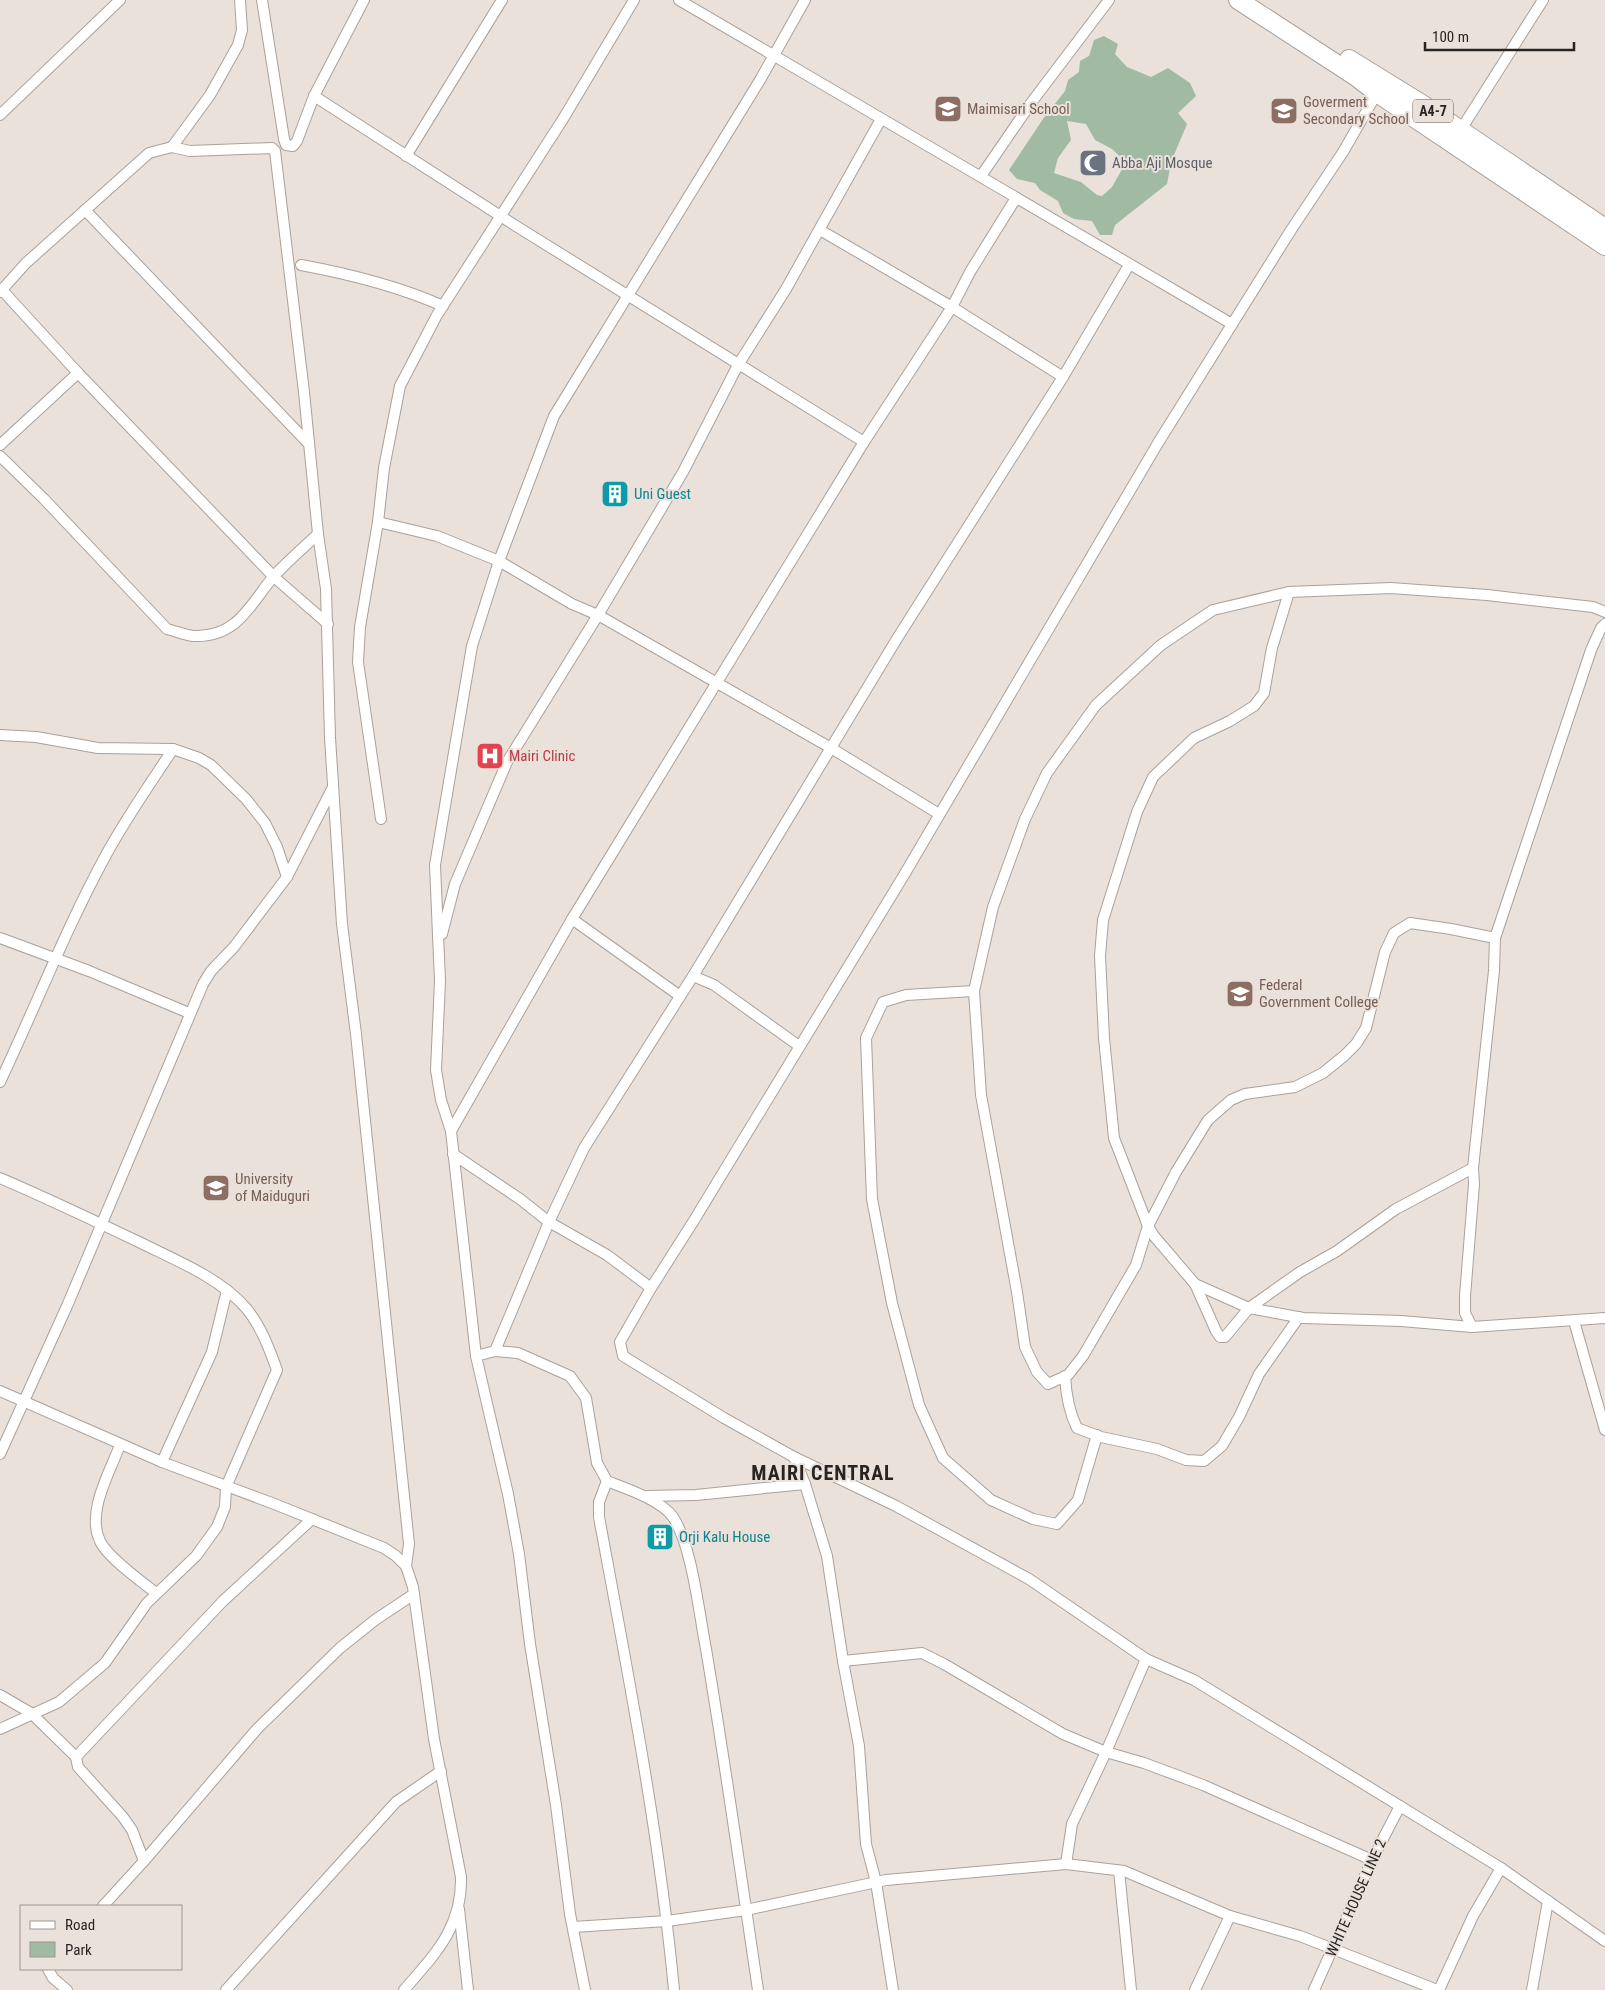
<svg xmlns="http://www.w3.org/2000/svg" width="1605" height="1990" font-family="'Roboto Condensed',sans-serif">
<rect width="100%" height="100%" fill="#eae1db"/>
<!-- green -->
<path fill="#a1bba3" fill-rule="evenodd" d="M 1104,36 L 1118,44 L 1115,54 L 1127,67 L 1151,77 L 1168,68 L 1190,83 L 1196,96 L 1178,113 L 1187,124 L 1171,162 L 1167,184 L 1115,225 L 1112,235 L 1100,235 L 1092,221 L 1074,219 L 1063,213 L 1058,201 L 1040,190 L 1035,183 L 1017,179 L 1009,170 L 1043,119 L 1065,91 L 1068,80 L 1079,72 L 1080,61 L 1089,56 L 1094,40 ZM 1067,121 L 1086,124 L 1095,140 L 1112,149 L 1126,162 L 1112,187 L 1102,196 L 1097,195 L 1081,182 L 1054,173 L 1058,158 L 1071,140 Z"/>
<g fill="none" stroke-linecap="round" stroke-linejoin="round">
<defs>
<g id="minor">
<polyline points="262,0 284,139 286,145 293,146 297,141 314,96 364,0"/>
<polyline points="679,0 1232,324"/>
<polyline points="1377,93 1343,152 1291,230 1158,443 904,875 693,1222 651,1288 620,1342 623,1356 724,1418 794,1457 896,1506 1029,1579 1146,1659 1194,1680 1501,1868 1605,1941"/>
<polyline points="314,96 516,226 864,442"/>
<polyline points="0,115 120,0"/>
<polyline points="1460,131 1543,0"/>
<polyline points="172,147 210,95 238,45 242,30 240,0"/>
<polyline points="406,156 502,0"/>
<polyline points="981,176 1031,103 1109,0"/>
<polyline points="85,210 309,444"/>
<polyline points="820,230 952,307 1063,377"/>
<path d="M 301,265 C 350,274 398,286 443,306"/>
<polyline points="2,290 78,373 274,577 328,624"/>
<path d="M 0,292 L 26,263 L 149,153 L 172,147 L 190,151 L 272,148 L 275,151 L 304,392 L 318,534 L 326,589 L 330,738 L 342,924 L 356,1034 L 409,1544 L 406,1566 L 413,1587 L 434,1739 L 461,1877 C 462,1928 435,1954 404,1990"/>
<polyline points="0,445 78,373"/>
<path d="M 0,456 L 44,499 L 167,629 C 175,631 185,635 193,636 C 237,638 250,605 273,577 C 287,562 303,548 318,534"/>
<polyline points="378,522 437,536 499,561 572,604 598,615 831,748 939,814"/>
<polyline points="1289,592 1272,648 1264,693 1254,706 1230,721 1194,738 1153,777 1137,812 1103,920 1100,956 1104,1038 1114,1138 1148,1226 1154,1236 1195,1284 1249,1308 1303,1318 1401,1321 1472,1327 1605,1318"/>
<polyline points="0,735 36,737 98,748 173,749 199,758 211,765 246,799 265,823 277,847 287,877"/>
<polyline points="381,819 358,662 360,627 378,522 384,468 400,386 437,315 563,119 634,0"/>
<polyline points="572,919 680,996"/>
<polyline points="442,934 455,884 507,762 598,615 683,472 738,365 786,289 881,119"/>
<polyline points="0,938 89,971 189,1013"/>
<polyline points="1495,938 1451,929 1410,923 1394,933 1385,952 1366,1028 1356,1044 1344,1056 1323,1073 1295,1087 1245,1094 1231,1100 1208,1120 1176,1172 1148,1226 1136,1265 1083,1356 1068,1375 1048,1384 1037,1372 1025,1347 1017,1292 981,1095 974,991 993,907 1025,819 1047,773 1096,705 1161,645 1213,610 1289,592 1391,588 1487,595 1593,607 1605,612"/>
<polyline points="693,976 714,985 799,1046"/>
<polyline points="974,991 906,995 883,1002 866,1038 872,1199 892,1303 919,1405 943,1458 991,1500 1033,1519 1057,1524 1078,1500 1097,1435"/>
<path d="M 0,1082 C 36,1006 66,928 106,855 C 126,818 150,784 173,749"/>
<polyline points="451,1131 572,919 864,442 952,307 970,272 1016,198"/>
<polyline points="453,1154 520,1199 549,1222 607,1255 651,1288"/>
<path d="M 0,1178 C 47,1198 93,1220 139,1242 C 175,1260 219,1277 246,1308 C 261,1326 269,1348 277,1370 L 226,1487 L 225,1507 L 217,1527 L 196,1556 L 147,1603 L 105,1663 L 59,1702 L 0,1729"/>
<polyline points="1195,1284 1216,1331 1220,1337 1225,1337 1249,1308 1300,1272 1337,1251 1396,1209 1473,1168"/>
<polyline points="1574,1321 1605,1430"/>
<polyline points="1472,1327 1465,1313 1465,1296 1474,1184 1473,1168 1494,971 1495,938 1591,650 1601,628 1605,624"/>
<path d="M 495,1351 L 518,1353 L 570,1376 L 586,1398 L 597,1463 L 607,1481 C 625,1488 661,1500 673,1517 C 692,1546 699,1613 706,1649 C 725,1762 741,1876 758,1990"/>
<polyline points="476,1356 495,1351 549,1222 584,1148 693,976 898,637 1063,377 1129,265"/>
<path d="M 1065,1376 C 1066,1394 1069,1412 1077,1428 L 1101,1437 L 1157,1449 L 1186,1460 L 1204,1461 L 1222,1446 L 1239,1417 L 1259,1374 L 1299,1317"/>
<polyline points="0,1391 162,1462 272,1503 384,1548 396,1556 406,1566"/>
<path d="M 120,1445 C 110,1472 86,1512 100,1541 C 107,1557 142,1582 156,1593"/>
<polyline points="0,1454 67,1306 203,984 211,971 234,947 287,877 333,787"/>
<polyline points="794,1457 805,1484 827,1556 843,1661 859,1746 866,1844 876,1882 893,1990"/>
<polyline points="162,1462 212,1352 227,1290"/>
<path d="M 607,1481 L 599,1502 L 599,1517 C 628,1674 659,1831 674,1990"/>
<polyline points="647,1496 696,1495 805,1484"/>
<polyline points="843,1661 922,1653 944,1664 1063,1734 1106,1752 1144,1763 1203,1785 1372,1860"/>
<polyline points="0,1695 31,1713 76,1757"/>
<polyline points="144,1861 132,1830 123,1817 78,1767 76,1757 223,1601 312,1519"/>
<polyline points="1066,1864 1072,1824 1106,1752 1146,1659"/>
<polyline points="1119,1871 1131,1990"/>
<polyline points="103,1906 144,1861 257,1729 340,1648 375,1620 414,1594"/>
<polyline points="459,1909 468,1990"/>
<polyline points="573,1927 667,1921 746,1910 886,1880 1066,1864 1124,1871 1230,1916 1300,1936 1437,1990"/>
<polyline points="48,1969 53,1978 67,1990"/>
<polyline points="226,1990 396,1802 441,1771"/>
<polyline points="585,1990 570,1914 556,1805 530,1644 519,1554 508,1494 476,1356 451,1131 441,1100 436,1070 440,981 435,865 472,646 499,561 554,416 760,80 805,0"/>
<polyline points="1195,1990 1230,1916"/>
<polyline points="1314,1990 1372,1860 1400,1806"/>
<polyline points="1439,1990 1473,1916 1501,1868"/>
<polyline points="1532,1990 1548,1901"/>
</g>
<g id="trunk">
<polyline points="1238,0 1355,76 1377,93 1605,246"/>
<polyline points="1349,59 1425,106 1605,228"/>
</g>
</defs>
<!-- minor casing -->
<use href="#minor" stroke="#a9a19b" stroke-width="12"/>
<!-- trunk casing -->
<use href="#trunk" stroke="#a9a19b" stroke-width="20"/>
<!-- minor -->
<use href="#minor" stroke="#fff" stroke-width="10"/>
<!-- trunk -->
<use href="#trunk" stroke="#fff" stroke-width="18"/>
</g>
<!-- icons -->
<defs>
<symbol id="school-square" viewBox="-11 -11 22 22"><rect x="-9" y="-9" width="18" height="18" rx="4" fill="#8d6e63" stroke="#eae1db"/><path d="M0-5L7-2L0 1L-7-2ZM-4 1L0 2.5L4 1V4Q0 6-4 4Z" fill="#fff"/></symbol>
<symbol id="mosque-square" viewBox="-11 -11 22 22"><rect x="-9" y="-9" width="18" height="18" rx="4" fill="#6b7280" stroke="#eae1db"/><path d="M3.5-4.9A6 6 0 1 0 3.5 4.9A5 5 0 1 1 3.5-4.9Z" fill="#fff"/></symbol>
<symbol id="building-square" viewBox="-11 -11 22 22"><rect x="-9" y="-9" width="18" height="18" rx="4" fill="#0f9aa8" stroke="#eae1db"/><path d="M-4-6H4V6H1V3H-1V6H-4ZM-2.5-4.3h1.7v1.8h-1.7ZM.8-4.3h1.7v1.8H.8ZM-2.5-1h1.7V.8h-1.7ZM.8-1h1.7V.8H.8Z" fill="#fff"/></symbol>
<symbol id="hospital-square" viewBox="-11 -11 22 22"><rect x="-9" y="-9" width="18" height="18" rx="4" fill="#e0444e" stroke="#eae1db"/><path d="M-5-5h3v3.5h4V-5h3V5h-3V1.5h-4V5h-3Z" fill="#fff"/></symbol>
<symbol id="university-square" viewBox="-11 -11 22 22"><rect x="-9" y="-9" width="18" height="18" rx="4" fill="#8d6e63" stroke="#eae1db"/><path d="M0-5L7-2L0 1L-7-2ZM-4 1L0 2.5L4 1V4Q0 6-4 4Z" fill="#fff"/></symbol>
</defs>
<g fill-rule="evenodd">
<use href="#school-square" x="932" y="93" width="32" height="32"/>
<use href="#school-square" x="1268" y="95" width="32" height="32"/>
<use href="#mosque-square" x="1077" y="147" width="32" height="32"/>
<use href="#building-square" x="599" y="478" width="32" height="32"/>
<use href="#hospital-square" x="474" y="740" width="32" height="32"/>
<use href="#school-square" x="1224" y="978" width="32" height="32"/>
<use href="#university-square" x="200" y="1172" width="32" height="32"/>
<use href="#building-square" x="644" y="1521" width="32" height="32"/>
</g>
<g text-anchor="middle" stroke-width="4" stroke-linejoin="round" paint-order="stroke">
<!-- shield labels -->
<rect fill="#eae1db" stroke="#625d5a" stroke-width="1" x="1413" y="99.5" width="40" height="23" rx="4"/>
<g font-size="14" font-weight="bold" fill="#282422">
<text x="1433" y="116">A4-7</text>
</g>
<!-- education labels -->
<g font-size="15" fill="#785e54" stroke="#eae1db" text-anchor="start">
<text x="1303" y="107">Goverment<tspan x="1303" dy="17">Secondary School</tspan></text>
<text x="967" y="114">Maimisari School</text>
<text x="1259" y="990">Federal<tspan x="1259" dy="17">Government College</tspan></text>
<text x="235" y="1184">University<tspan x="235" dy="17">of Maiduguri</tspan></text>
</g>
<!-- worship labels -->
<g font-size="15" fill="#5b616d" stroke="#eae1db" text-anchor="start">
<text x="1112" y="168">Abba Aji Mosque</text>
</g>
<!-- culture labels -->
<g font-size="15" fill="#0d838f" stroke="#eae1db" text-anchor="start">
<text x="634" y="499">Uni Guest</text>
<text x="679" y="1542">Orji Kalu House</text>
</g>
<!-- health labels -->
<g font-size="15" fill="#be3a42" stroke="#eae1db" text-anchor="start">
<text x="509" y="761">Mairi Clinic</text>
</g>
<!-- street labels -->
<g font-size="15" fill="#282422" stroke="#eae1db">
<text transform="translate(1356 1898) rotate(-66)" y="5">WHITE HOUSE LINE 2</text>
</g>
<!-- district labels -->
<g font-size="20" font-weight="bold" letter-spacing="1" fill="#282422" stroke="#eae1db">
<text x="823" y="1480">MAIRI CENTRAL</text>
</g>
</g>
<!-- legend -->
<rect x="20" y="1905" width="162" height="65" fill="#eae1db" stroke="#9c9591"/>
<rect x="30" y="1921" width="25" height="8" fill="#ffffff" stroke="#9c9591"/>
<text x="65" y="1930" font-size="15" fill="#282422">Road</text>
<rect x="30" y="1942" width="25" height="15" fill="#a1bba3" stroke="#9c9591"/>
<text x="65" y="1955" font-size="15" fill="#282422">Park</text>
<!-- scale -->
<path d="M1425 42v8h149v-8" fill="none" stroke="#282422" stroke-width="2.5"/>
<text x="1432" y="42" font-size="15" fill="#282422" stroke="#eae1db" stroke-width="4" paint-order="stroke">100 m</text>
</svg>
